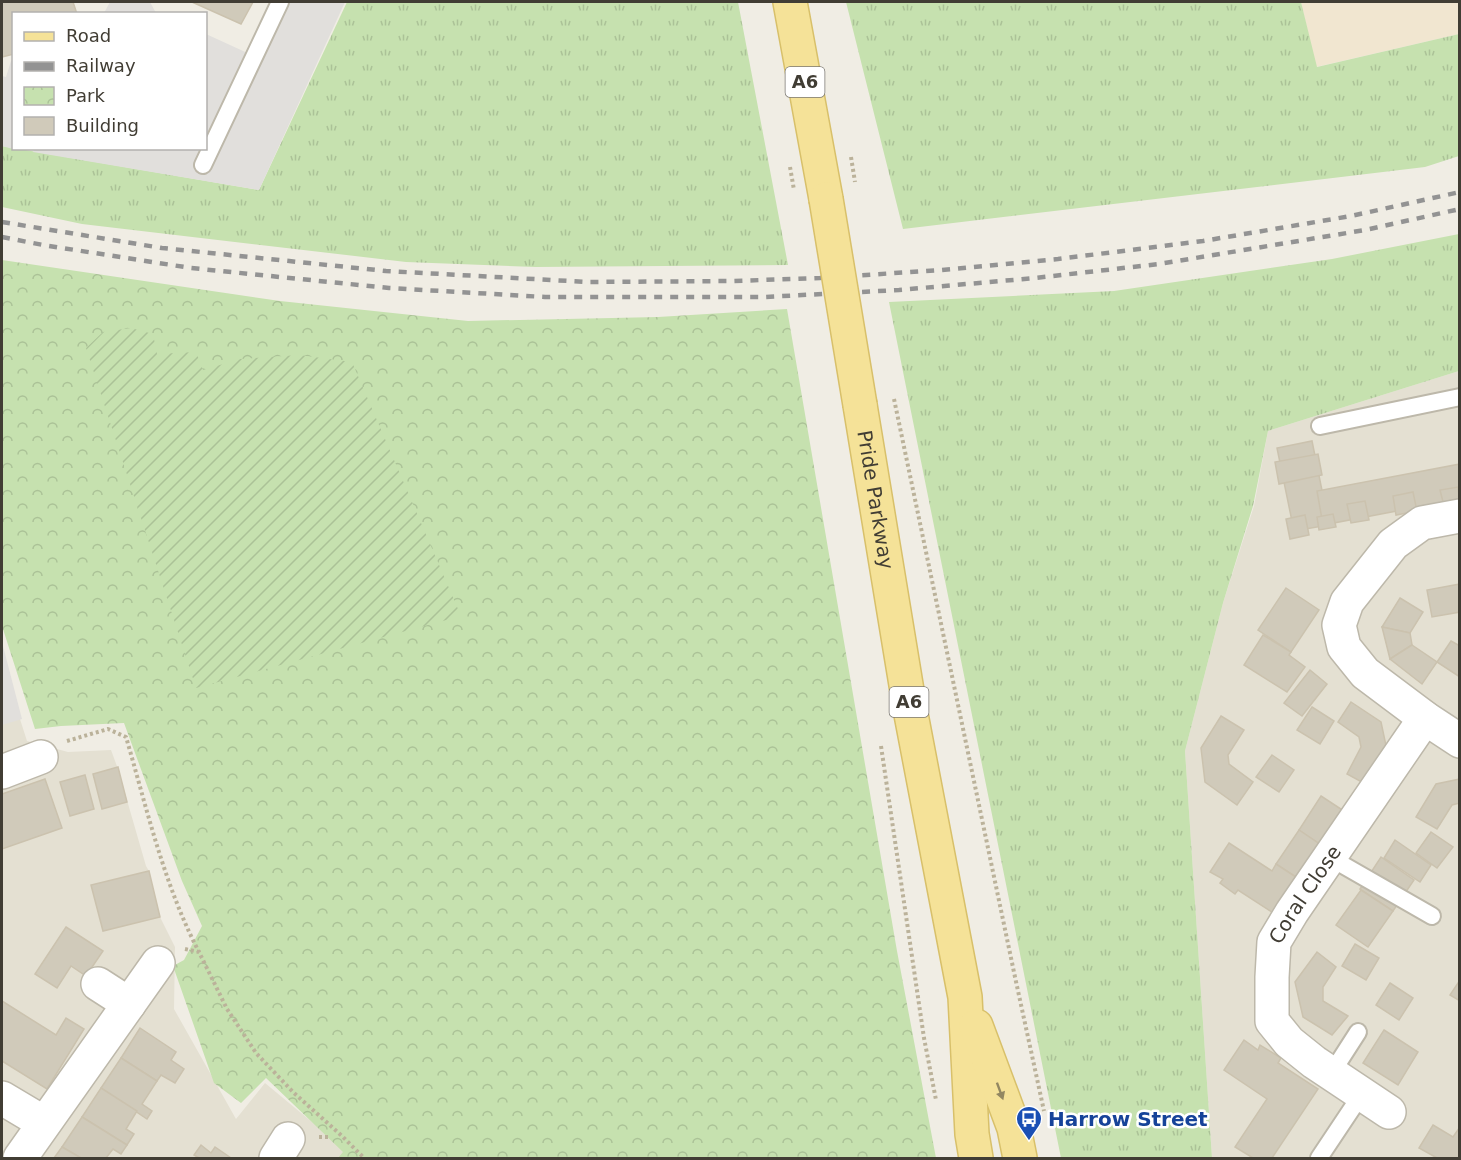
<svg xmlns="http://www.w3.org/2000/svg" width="1461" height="1160" font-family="'DejaVu Sans',sans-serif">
<defs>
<pattern id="grass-tufts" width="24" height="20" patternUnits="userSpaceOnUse" patternTransform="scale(1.5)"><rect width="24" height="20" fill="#c6e1af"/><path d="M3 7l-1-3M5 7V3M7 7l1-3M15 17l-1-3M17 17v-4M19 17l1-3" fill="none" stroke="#abc297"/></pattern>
<pattern id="park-crowns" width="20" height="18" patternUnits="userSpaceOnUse" patternTransform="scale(1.5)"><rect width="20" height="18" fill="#c6e1af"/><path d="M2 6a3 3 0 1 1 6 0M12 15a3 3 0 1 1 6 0" fill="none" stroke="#abc297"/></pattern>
<pattern id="garden-furrows" width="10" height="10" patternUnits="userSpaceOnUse" patternTransform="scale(1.5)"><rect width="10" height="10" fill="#c6e1af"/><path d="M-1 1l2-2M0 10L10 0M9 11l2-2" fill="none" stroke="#abc297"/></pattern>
</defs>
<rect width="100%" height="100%" fill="#f0ede4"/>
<!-- residential -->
<g fill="#e4e0d2">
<polygon points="1459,371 1459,1158 1212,1158 1185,751 1223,603 1254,506 1268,431"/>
<polygon points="2,663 27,741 68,752 111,750 118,769 146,866 149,871 160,917 175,947 174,1009 236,1119 265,1083 330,1137 345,1153 341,1158 2,1158"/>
</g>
<!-- commercial -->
<polygon fill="#f1e6d0" points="1301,2 1459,2 1459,34 1316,67"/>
<!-- grass -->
<g fill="url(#grass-tufts)">
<polygon points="347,2 738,2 788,265 535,267 406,262 82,224 2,207 2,146 259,190"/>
<polygon points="846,2 1301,2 1317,67 1459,34 1459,156 1425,167 903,229"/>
<polygon points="1459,234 1459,371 1268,431 1253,506 1223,603 1185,751 1212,1158 1061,1158 889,302 1114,291 1332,259"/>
</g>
<!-- park -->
<polygon fill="url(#park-crowns)" points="2,260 280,301 468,321 658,317 787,309 897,951 936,1158 338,1158 343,1152 266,1078 241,1103 214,1083 173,966 184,960 202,926 182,881 124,723 61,726 35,729 2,626"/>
<!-- garden -->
<polygon fill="url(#garden-furrows)" points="131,328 153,334 157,354 196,352 203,370 240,359 299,355 352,362 461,616 196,688 86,348 103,332"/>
<!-- parking -->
<g fill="#e1dfdc">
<polygon points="110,2 150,2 156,13 104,13"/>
<polygon points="280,2 345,2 259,190 33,152 35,148 206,148 206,34 254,56"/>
<polygon points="13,60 14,148 13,149 2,146 2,76 6,77 11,61"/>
<polygon points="2,642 22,719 2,725"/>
</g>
<!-- building -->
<g fill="#d0caba" stroke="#cbc2ae" stroke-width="1.5">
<polygon points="2,2 73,2 77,14 14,14 14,54 2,57"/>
<polygon points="192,2 253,2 241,24"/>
<polygon points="1312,441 1329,525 1294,531 1277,448"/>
<polygon points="1318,454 1322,475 1279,484 1275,462"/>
<polygon points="1460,464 1460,499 1323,525 1317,491"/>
<polygon points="1458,487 1460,503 1444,506 1440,490"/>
<polygon points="1413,492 1417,511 1396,515 1393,496"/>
<polygon points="1365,501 1369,520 1351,523 1347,504"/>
<polygon points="1333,514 1336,527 1319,530 1317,517"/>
<polygon points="1305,515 1309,535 1290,539 1286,519"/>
<polygon points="1460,584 1460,612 1432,617 1427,590"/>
<polygon points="1286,588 1319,610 1291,652 1258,630"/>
<polygon points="1400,598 1423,612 1410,633 1382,627"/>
<polygon points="1382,627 1410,633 1412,645 1390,659"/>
<polygon points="1263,635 1291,652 1289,655 1305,667 1287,692 1244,665"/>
<polygon points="1451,641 1460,646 1460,677 1437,662"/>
<polygon points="1412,645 1437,662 1422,684 1390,659"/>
<polygon points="1310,670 1327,684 1302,716 1284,703"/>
<polygon points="1351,702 1381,722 1388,755 1369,786 1347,774 1361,747 1359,737 1338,722"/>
<polygon points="1312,707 1334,721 1320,744 1297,730"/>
<polygon points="1221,716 1244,730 1228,755 1229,764 1253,782 1237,805 1205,782 1201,748"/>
<polygon points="1272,755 1294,770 1279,792 1256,777"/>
<polygon points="118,767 127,802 102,809 93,774"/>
<polygon points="85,775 94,809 70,816 60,782"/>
<polygon points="45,779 62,828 2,849 2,794"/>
<polygon points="1460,779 1460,803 1452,805 1437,829 1416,817 1436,784"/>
<polygon points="1321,796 1350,815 1327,849 1299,830"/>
<polygon points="1299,830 1327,849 1305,883 1276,864"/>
<polygon points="1431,832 1453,847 1437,868 1416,853"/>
<polygon points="1395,840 1431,865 1420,882 1384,858"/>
<polygon points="1229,843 1272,871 1276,864 1305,883 1281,918 1238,890 1235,894 1220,883 1223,879 1210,872"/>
<polygon points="1381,857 1414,880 1393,911 1360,889"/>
<polygon points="149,871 160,917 103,931 91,885"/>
<polygon points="1361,890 1393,911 1368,947 1336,925"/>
<polygon points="66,927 103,951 86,976 71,966 57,988 35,974"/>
<polygon points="1355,944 1379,958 1366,980 1342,966"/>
<polygon points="1317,952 1336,967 1323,987 1323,1001 1348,1016 1332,1035 1303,1017 1295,982"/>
<polygon points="1460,980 1460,1001 1450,995"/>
<polygon points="1390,983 1413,998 1399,1020 1376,1005"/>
<polygon points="2,1001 56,1035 66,1018 84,1029 47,1089 2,1061"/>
<polygon points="140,1028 176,1052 171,1060 184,1069 175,1083 161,1075 157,1081 121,1058"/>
<polygon points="1384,1030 1418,1052 1398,1085 1363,1063"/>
<polygon points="1244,1040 1258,1050 1260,1045 1281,1058 1278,1063 1318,1089 1272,1158 1253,1158 1235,1147 1267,1099 1224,1070"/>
<polygon points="121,1058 157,1081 142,1104 152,1111 147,1119 101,1088"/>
<polygon points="101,1088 137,1111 126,1129 134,1134 127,1145 82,1117"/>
<polygon points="82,1117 127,1145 121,1154 113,1149 106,1158 81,1158 62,1147"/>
<polygon points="1433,1125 1453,1137 1460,1127 1460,1158 1437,1158 1419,1148"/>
<polygon points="201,1145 211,1153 215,1147 231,1158 199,1158 194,1155"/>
<polygon points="62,1147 81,1158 54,1158"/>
</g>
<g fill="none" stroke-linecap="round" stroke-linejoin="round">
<defs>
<g id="lane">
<polyline points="203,165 280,2"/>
<polyline points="1320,426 1460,397"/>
<polyline points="1329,857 1432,916"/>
<polyline points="1331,1074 1358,1032"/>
<polyline points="1319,1158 1361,1095"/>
</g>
<g id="street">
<polyline points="1460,516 1422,523 1393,544 1347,602 1339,625 1344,647 1365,673 1425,718 1460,741"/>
<polyline points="2,772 41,757"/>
<polyline points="98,984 129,1004"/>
<polyline points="2,1098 44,1123"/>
<path id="s1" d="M 1389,1112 L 1314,1062 L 1289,1042 L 1272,1021 L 1272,977 L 1274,942 L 1292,912 L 1425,718"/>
<polyline points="20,1158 158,963"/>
<polyline points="276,1158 288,1139"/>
</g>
<g id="primary">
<polyline points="790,2 826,199"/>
<path id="s2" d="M 860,405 L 910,709 L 965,997 L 972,1134 L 976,1158"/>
<polyline points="976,1026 1014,1128 1020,1158"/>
</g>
</defs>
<!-- lane casing -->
<use href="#lane" stroke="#bdb8aa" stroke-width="20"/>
<!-- street casing -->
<use href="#street" stroke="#bdb8aa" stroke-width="36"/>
<!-- primary casing -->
<use href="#primary" stroke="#d8c06a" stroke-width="36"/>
<!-- path -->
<g stroke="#bbb29a" stroke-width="4" stroke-dasharray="3 3" stroke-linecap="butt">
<polyline points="894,399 1015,977 1044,1111"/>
<path d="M 67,741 L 108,729 L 126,737 C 147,809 164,885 199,952"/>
<polyline points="881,746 924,1038 936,1100"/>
<polyline points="185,949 199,952 227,1009 256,1053 293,1092 342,1136 364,1158"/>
<polyline points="319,1137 330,1137"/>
</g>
<!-- lane -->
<use href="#lane" stroke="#fff" stroke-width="16"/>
<!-- street -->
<use href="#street" stroke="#fff" stroke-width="33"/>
<!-- primary -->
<use href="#primary" stroke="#f5e298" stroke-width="33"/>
<!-- rail -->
<g stroke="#939393" stroke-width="4.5" stroke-dasharray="8 8" stroke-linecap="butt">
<polyline points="2,222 162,248 386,271 588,282 733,281 820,278 941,270 1058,259 1203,241 1351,216 1460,192"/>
<polyline points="2,237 43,245 191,268 389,288 545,297 764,297 899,290 1035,278 1159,264 1365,230 1460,209"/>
</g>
<defs>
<polyline id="primary-bridge" points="826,199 860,405"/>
</defs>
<!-- primary-bridge casing -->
<use href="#primary-bridge" stroke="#d8c06a" stroke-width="36" stroke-linecap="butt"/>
<!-- path-bridge -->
<g stroke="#bbb29a" stroke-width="4" stroke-dasharray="3 3" stroke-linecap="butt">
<polyline points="851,157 855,182"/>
<polyline points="790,167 794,190"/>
</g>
<!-- primary-bridge -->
<use href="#primary-bridge" stroke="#f5e298" stroke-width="33"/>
</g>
<!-- one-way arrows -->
<defs><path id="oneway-solid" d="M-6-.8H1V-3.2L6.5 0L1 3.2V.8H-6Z" transform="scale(1.5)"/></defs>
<use fill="#928761" href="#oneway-solid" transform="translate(1000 1091) rotate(70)"/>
<!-- icons -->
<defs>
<symbol id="bus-pin" viewBox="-11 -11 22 30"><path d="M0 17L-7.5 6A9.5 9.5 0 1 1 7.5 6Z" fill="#1a4fb4" stroke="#fff"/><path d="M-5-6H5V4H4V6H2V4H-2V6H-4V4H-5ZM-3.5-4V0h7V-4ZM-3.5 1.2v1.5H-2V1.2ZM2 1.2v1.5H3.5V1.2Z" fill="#fff"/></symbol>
</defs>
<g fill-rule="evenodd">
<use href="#bus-pin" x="1014" y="1104" width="30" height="40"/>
</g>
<g text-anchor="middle" stroke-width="5" stroke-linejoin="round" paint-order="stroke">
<!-- shield labels -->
<g fill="#fff" stroke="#7a7771" stroke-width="1.5">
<rect x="785.5" y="67" width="39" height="30" rx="4.5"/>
<rect x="889.5" y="687" width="39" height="30" rx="4.5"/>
</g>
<g font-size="18" font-weight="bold" fill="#413d34">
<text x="805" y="88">A6</text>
<text x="909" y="708">A6</text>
</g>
<!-- street labels -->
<g font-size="20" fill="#413d34" stroke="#fff">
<text dy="7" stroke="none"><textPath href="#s2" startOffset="96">Pride Parkway</textPath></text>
<text dy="7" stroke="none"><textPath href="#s1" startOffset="285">Coral Close</textPath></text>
</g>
<!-- transit labels -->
<g font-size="20" font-weight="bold" fill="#164399" stroke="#fff" text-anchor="start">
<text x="1048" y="1126">Harrow Street</text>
</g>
</g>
<!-- border -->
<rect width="1461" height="1160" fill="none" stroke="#413d34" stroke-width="6"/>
<!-- legend -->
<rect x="12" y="12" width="195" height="138" fill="#ffffff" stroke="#b3b1ae" stroke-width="1.5"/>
<rect x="24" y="32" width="30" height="9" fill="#f5e298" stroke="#b3b1ae" stroke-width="1.5"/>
<text x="66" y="42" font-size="18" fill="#413d34">Road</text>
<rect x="24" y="62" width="30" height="9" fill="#939393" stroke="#b3b1ae" stroke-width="1.5"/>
<text x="66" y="72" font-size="18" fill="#413d34">Railway</text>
<rect x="24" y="87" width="30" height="18" fill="url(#park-crowns)" stroke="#b3b1ae" stroke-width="1.5"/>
<text x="66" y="102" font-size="18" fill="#413d34">Park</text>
<rect x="24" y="117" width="30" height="18" fill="#d0caba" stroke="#b3b1ae" stroke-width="1.5"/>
<text x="66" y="132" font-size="18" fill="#413d34">Building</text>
</svg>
